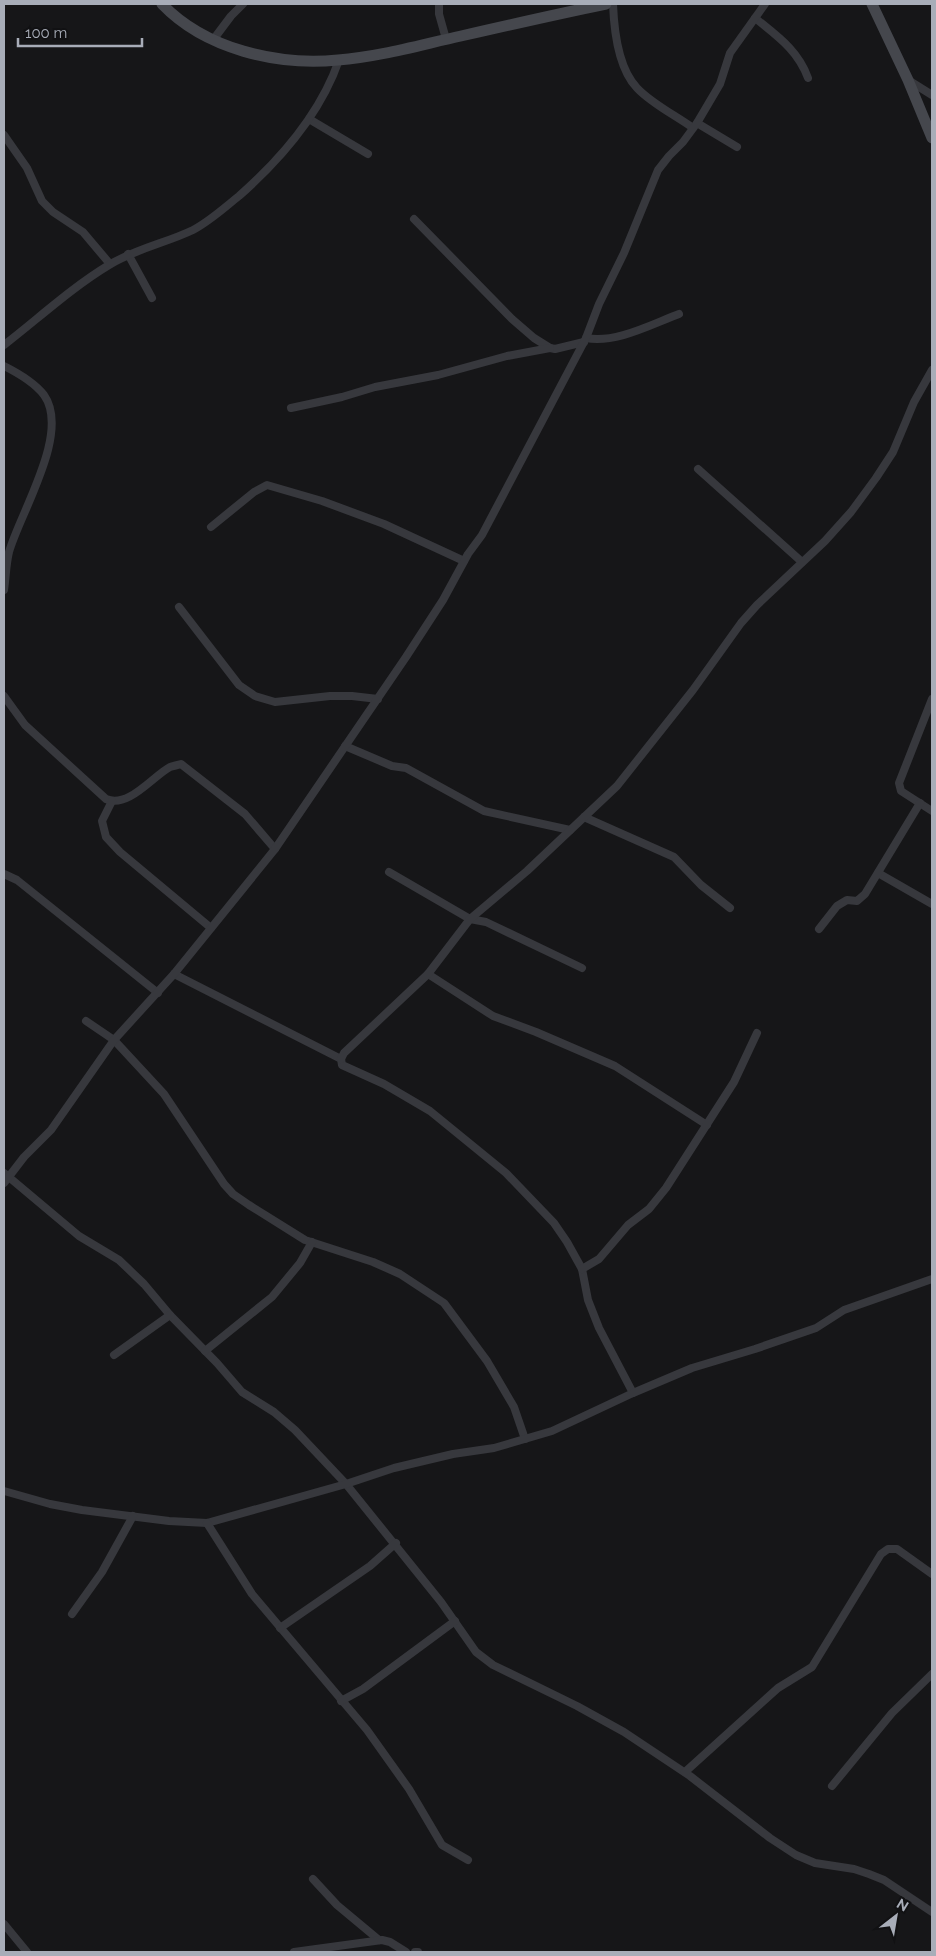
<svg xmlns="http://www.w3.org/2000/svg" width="936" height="1956" font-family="Raleway,sans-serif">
<rect width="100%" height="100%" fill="#161618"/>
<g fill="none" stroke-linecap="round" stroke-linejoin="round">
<!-- street -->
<g stroke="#37383d" stroke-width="8">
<polyline points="439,4 439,14 446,39"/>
<path d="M 613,4 C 614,30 618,68 637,88 C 652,104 675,115 693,128"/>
<path d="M 755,18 C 777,36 798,50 808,78"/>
<polyline points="213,40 231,16 243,4"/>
<polyline points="908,80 932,95"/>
<polyline points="309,119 368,154"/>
<polyline points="697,123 737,147"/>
<polyline points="4,135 27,168 42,201 53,212 83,232 110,264"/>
<polyline points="414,219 512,319 534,338 550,348 555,349 584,342"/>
<polyline points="128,254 152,298"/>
<path d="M 586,338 C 615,344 652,324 679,314"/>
<path d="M 4,345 C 39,318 71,288 109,265 C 135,249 166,243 193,230 C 210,221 224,208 239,196 C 281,159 320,115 339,60"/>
<path d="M 4,366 C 18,373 34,382 44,395 C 71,433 20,513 9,552 C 6,564 6,577 4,590"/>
<polyline points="291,408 342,397 375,387 438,375 507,356 550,348"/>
<polyline points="698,469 802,562"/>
<polyline points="211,527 254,492 267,485 322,501 384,524 464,561"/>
<polyline points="179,607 239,685 255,696 275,702 330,696 352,696 378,699"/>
<path d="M 4,696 L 25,725 L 106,799 C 128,809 153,776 170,767 C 173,766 178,765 181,764 L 245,814 L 275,849"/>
<polyline points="932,699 899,783 901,791 932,811"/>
<polyline points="345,746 392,766 406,768 484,811 570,830"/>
<polyline points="112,801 102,821 106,837 120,852 211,928"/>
<polyline points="584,817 674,857 701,885 730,908"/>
<polyline points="389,872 470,919 486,922 582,968"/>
<polyline points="878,873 932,904"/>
<polyline points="4,874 17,880 158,993"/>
<polyline points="819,929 837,906 847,900 857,901 865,894 920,803"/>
<polyline points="174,974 341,1059 342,1065 384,1084 430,1111 506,1173 554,1223 567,1242 582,1269 588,1300 599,1328 633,1393"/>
<polyline points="428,974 493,1016 536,1032 615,1066 707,1125"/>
<polyline points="86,1021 114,1040 164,1094 224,1184 233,1194 249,1205 305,1240 373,1262 400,1274 444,1303 487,1361 514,1407 525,1439"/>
<polyline points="341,1059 344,1053 428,974 470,919 527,871 617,786 693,690 741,623 757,605 825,541 851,512 876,478 893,452 914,402 932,370"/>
<polyline points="4,1173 79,1236 119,1260 144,1284 170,1315 217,1363 242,1392 274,1412 295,1430 346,1484 441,1602 476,1652 493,1665 577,1706 624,1732 690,1776 770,1838 796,1855 815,1863 854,1869 869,1874 884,1880 932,1912"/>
<polyline points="4,1183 24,1157 51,1130 114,1040 174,974 275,849 406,657 443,600 468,554 482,535 586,338 599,304 624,253 658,170 669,156 683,142 697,123 720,84 730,53 765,4"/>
<polyline points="582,1269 599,1259 628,1225 649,1209 666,1188 734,1082 757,1033"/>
<polyline points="205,1351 272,1297 300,1263 312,1242"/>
<polyline points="114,1355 170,1315"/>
<polyline points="4,1491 50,1504 82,1510 169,1521 207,1523 346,1484 394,1468 453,1454 494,1448 552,1431 633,1393 692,1368 755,1349 816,1328 844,1310 932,1279"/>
<polyline points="207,1523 252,1594 367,1730 409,1789 442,1845 468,1860"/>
<polyline points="72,1614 102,1572 133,1516"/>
<polyline points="280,1628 370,1566 396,1543"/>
<polyline points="341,1701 363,1689 455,1621"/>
<polyline points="685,1772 778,1688 812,1667 881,1554 888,1549 897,1549 932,1574"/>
<polyline points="832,1786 892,1713 932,1674"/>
<polyline points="313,1879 337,1905 379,1940"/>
<polyline points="4,1924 27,1952"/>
<polyline points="294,1952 382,1940 390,1942 406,1952"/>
<polyline points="415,1952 418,1952"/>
</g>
<!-- secondary -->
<g stroke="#45474d" stroke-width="11">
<path d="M 162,4 C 205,49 277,66 338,60 C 379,57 420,45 461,36 C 509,25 557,14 606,4"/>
<polyline points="872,4 908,80 932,138"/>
</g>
</g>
<!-- border -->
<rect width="936" height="1956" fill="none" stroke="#a8adb8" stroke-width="10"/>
<!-- north arrow -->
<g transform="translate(896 1916) rotate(31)" stroke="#111113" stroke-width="4" paint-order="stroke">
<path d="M0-4L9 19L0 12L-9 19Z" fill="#a8adb8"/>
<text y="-8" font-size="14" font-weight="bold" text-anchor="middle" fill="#a8adb8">N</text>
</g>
<!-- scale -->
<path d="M18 38v8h124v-8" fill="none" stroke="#a8adb8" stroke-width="2.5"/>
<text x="25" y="38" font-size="15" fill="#a8adb8" stroke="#111113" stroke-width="4" paint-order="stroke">100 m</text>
</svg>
